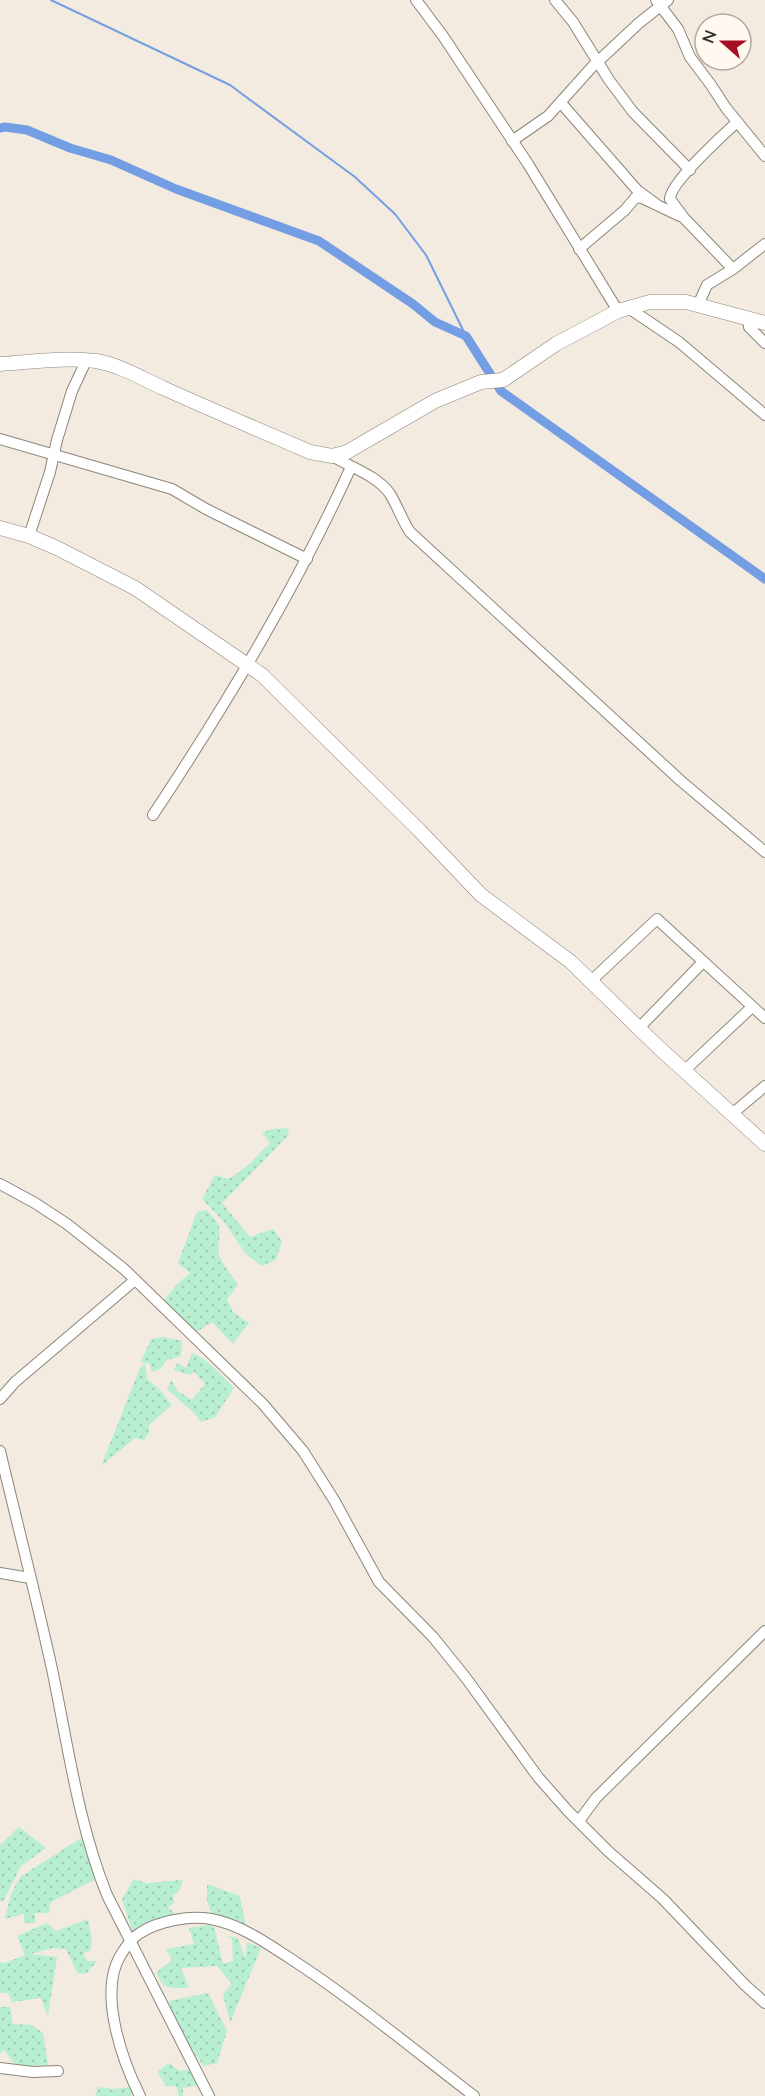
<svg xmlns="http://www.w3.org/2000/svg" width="765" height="2096" font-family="Lato,sans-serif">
<defs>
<pattern id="grass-dots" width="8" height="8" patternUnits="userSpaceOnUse" patternTransform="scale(1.5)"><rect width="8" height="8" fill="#b8eed1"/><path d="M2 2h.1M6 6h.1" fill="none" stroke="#9fcdb4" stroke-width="1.8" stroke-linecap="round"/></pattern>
</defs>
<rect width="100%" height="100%" fill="#f3ebe0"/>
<!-- grass -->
<g fill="url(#grass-dots)">
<polygon points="287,1128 289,1135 222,1203 250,1237 273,1229 282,1241 276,1260 261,1266 246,1254 224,1222 202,1199 215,1175 229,1179 246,1167 270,1143 262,1133 272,1129"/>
<path d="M 206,1210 C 231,1231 213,1239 220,1257 C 224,1267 232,1276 238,1285 L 227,1299 L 233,1312 L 249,1323 L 233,1344 L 212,1322 L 192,1335 L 161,1304 L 176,1285 L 190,1273 L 178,1263 L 197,1212 Z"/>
<polygon points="163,1337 182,1341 181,1356 167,1360 160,1369 152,1372 150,1364 145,1362 147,1379 158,1388 172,1405 149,1425 149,1433 144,1440 135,1438 101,1466 140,1368 145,1363 141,1361 151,1339"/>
<path d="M 192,1353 C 209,1360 221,1375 234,1388 L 215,1417 L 201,1422 L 194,1413 L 167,1389 L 172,1380 L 177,1391 L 192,1400 L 205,1384 L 194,1372 L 190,1375 L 173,1370 L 178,1363 L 186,1368 Z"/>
<polygon points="19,1827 46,1848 21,1866 3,1902 0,1901 0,1845"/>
<polygon points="81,1838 100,1877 51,1902 49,1913 35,1913 35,1923 24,1923 24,1914 5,1919 11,1894 20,1877"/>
<polygon points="134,1879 147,1883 183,1880 180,1890 173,1895 174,1903 168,1907 176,1915 143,1931 132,1930 122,1899"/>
<polygon points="207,1884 240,1896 247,1933 212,1915 207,1901"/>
<polygon points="88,1919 92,1941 90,1951 83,1953 87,1961 97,1961 87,1973 78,1974 66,1949 53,1948 30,1954 57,1957 48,2017 41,1998 12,2002 8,1993 0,1993 0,1962 5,1963 25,1955 17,1936 47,1923 56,1931"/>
<polygon points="209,1925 214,1927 223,1964 233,1961 232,1939 225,1936 238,1938 245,1958 247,1942 261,1948 230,2023 223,1994 232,1984 217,1966 181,1968 189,1988 172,1988 163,1985 156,1973 172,1960 166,1949 194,1944 189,1928"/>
<polygon points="208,1993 227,2031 217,2063 204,2066 177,2031 169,2001"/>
<polygon points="0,2007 10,2007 13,2024 32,2025 43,2033 48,2065 28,2066 14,2063 4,2050 0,2054"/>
<polygon points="169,2063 179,2071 192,2069 203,2084 183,2088 183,2096 179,2096 176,2086 167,2087 157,2072"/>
<polygon points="98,2087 114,2089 129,2087 133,2093 130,2096 95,2096"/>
</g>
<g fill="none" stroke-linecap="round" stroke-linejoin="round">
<!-- stream -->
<polyline stroke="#749ee3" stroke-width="2" points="51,0 230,85 355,177 395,214 426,255 466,336"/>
<!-- canal -->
<polyline stroke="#749ee3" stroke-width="9" points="0,128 5,127 27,130 70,148 111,160 176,189 319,241 413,304 435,322 466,336 501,391 765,579"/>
<defs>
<g id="street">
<polyline points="416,0 443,36 528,164 618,311"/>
<polyline points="555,0 573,22 609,80 633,112 690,170"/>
<polyline points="656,0 678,29 690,57 711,85 726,108 765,156"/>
<polyline points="561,103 637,190 656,204"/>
<polyline points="512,141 548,116 592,67 639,23 668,0"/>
<polyline points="579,249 625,210 635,198 640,197 680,216"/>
<path d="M 733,269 L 684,218 L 670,199 C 670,183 723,135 737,122"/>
<polyline points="698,305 707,285 733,269 765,244"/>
<polyline points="632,306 633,311 679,342 765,415"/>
<polyline points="748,318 749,327 765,343"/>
<polyline points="0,439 172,489 206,509 307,559"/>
<path d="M 332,456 C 350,467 378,476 390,494 C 398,507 402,520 410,532 L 681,781 L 765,852"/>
<polyline points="29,536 50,472 57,440 72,391 86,361"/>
<path d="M 153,815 C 227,703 295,590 351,467"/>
<polyline points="591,981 657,919 765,1018"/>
<polyline points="639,1028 703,962"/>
<polyline points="684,1071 752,1007"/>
<polyline points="732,1114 765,1086"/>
<polyline points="0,1184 35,1203 67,1224 124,1269 263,1404 303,1451 334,1500 379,1582 433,1637 466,1678 538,1777 568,1811 608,1851 663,1899 745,1985 765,2003"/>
<polyline points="0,1399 15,1382 135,1280"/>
<path d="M 0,1451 C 17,1523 36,1596 52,1669 C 68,1745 78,1823 107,1895 L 209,2096"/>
<polyline points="0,1573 30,1578"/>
<polyline points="579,1821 596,1798 765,1631"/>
<polyline points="0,2068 33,2072 58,2071"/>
<path d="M 140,2096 C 122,2060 97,1990 122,1953 C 127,1945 133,1937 140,1933 C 158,1921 190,1915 211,1919 C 239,1924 265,1942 288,1957 C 353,1999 413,2049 474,2096"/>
</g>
<g id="secondary">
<path d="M 0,364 C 32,362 64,357 96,361 C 120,365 141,378 163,388 C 212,410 261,431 310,452 L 332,456 L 347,452 L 435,401 L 481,382 L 503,380 L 556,344 L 618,311 L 650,302 L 686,302 L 765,323"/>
<polyline points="0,528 29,536 57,548 135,588 262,675 419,830 481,895 571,962 656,1045 765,1144"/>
</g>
</defs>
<!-- street casing -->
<use href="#street" stroke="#8c857a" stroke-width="12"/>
<!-- secondary casing -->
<use href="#secondary" stroke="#8c857a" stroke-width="15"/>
<!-- street -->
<use href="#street" stroke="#fff" stroke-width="10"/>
<!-- secondary -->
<use href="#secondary" stroke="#fff" stroke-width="14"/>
</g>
<!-- north arrow -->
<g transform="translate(723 42) rotate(291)"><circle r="28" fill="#fff9ef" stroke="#aea9a2" stroke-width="1.5"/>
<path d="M0-4.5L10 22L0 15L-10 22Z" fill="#a70e24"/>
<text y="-9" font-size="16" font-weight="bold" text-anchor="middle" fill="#35322e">N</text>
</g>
</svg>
